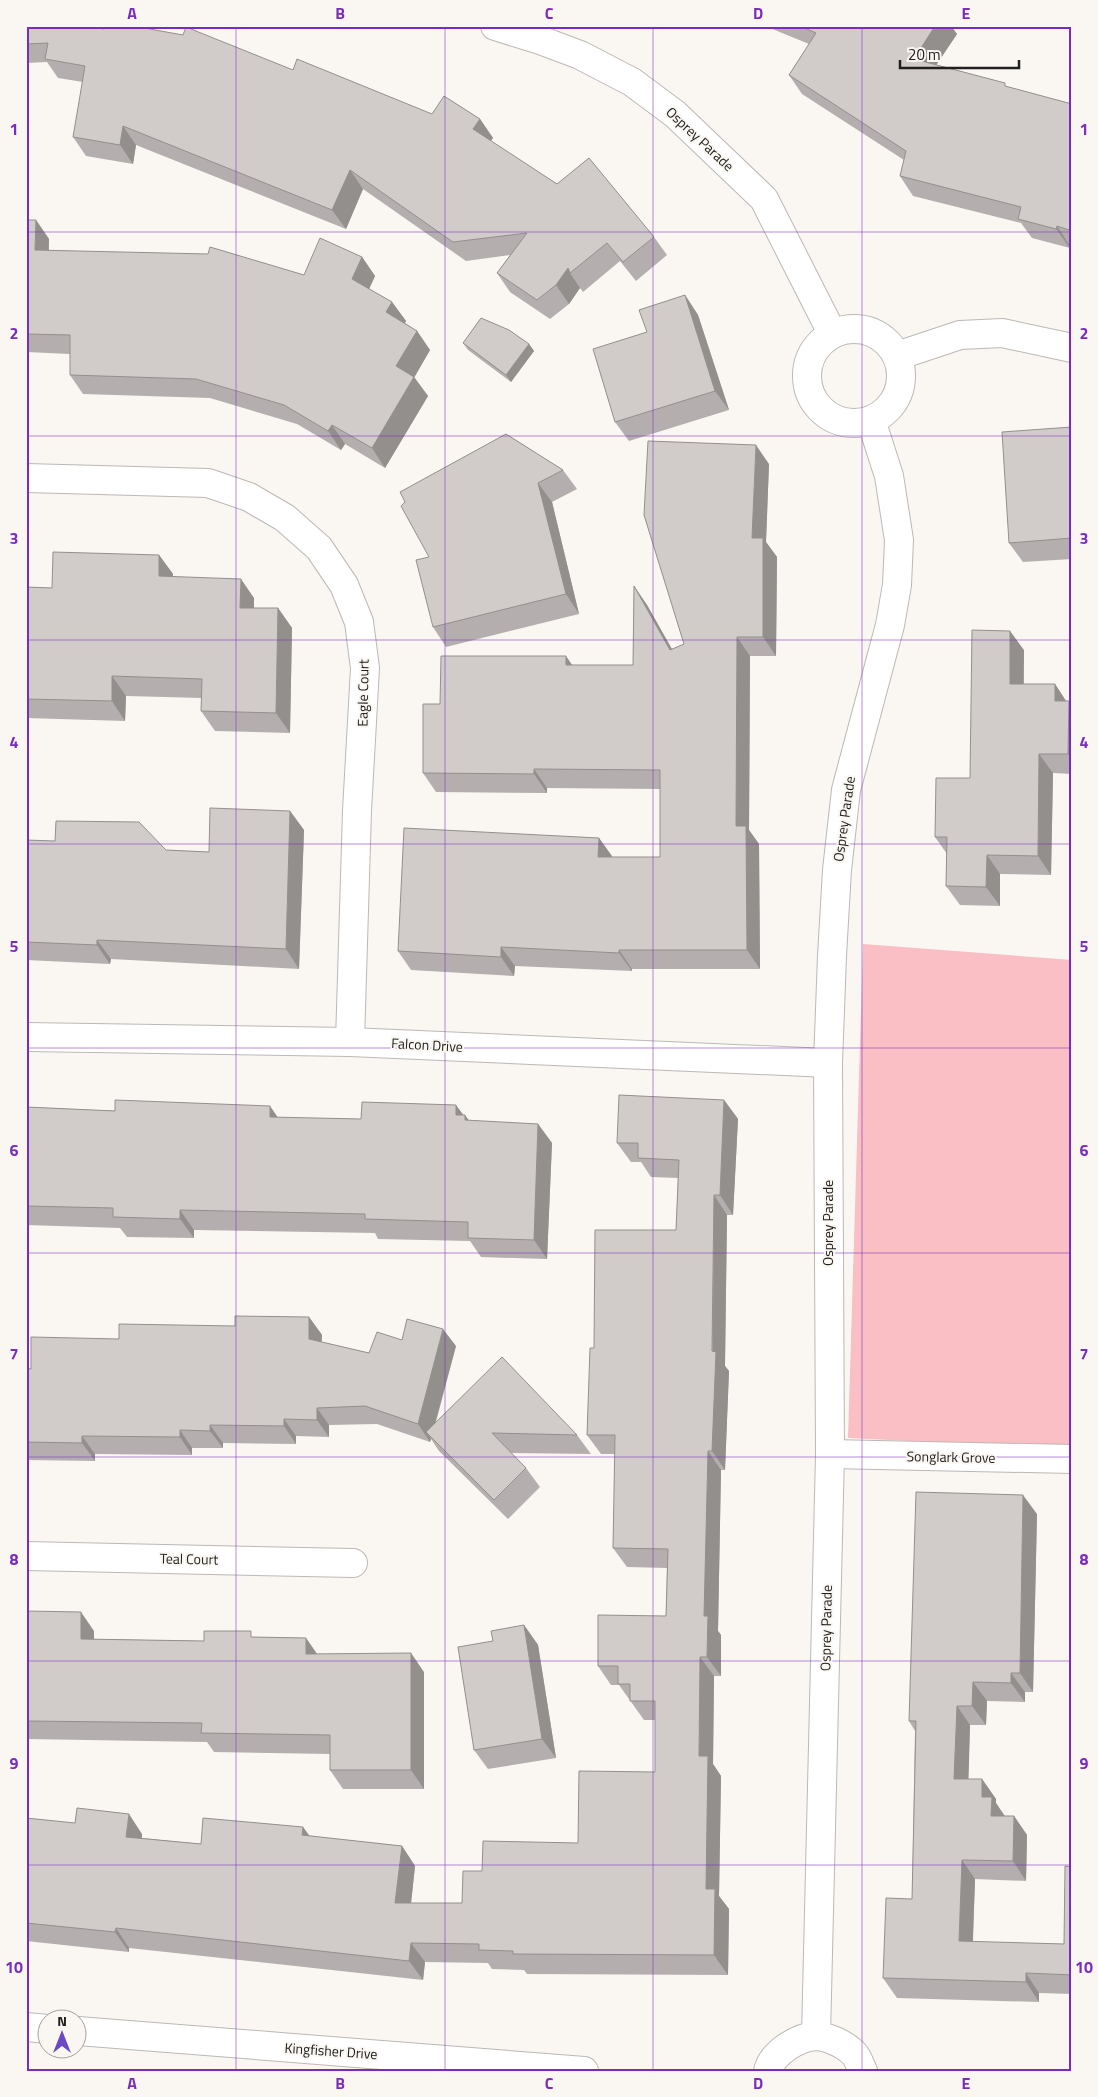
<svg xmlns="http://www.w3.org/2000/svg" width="1098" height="2097" font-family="'Titillium Web',sans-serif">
<rect width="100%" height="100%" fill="#faf7f3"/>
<!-- green -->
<polygon fill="#fabfc4" points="863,944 1072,960 1072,1449 848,1438"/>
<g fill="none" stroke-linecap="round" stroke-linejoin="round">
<defs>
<g id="street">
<polyline points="495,26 540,40 580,55 632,82 675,114 764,199 832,333"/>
<circle cx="854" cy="376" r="47"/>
<polyline points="897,356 960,335 1002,333 1072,348"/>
<polyline points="26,478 208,483 249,497 285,518 319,548 344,585 359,622 365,668 357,811 350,1042"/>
<polyline points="26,1037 350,1042 828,1063"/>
<polyline points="830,1454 1072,1459"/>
<polyline points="26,1556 353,1563"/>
<polyline points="26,2027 48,2029"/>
<polyline points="78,2031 584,2071"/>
<polyline points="816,2036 830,1454 828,1063 832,956 837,870 846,790 890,625 897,585 899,540 889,476 871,420"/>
<path d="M 768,2071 C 772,2053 798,2037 816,2036 C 826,2036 844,2044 851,2051 C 857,2055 860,2065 863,2071"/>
</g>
</defs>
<!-- street casing -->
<use href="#street" stroke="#bcb8b5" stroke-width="30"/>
<!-- street -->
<use href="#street" stroke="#fff" stroke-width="28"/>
</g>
<!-- wall -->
<g fill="#b4afae">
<polygon points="26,26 293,70 432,114 480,119 493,138 490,141 557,184 654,237 667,255 636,281 620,261 583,292 580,288 569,304 550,319 510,292 497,273 510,255 466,261 363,189 346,229 136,145 133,164 86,156 73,137 83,82 58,78 47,62 26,63"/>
<polygon points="765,26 951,26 957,34 936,65 1008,87 1072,104 1072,246 1070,246 1070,248 1032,238 1021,223 913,196 900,176 904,160 802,94 789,75 809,44"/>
<polygon points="26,220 36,220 49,239 49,250 304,275 362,257 375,276 369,289 392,302 406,321 405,323 417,331 430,350 414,377 428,396 385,468 345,444 341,450 297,424 210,398 83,394 70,375 70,354 26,352"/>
<polygon points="685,295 698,315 729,410 629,441 615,422 647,332"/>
<polygon points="463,343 529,344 534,351 511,382 468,350"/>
<polygon points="1072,427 1072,559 1023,562 1009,543"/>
<polygon points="506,434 563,470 577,489 552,502 579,614 446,647 433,627 429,557"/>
<polygon points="769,464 766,542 777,557 776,656 750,656 749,830 759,844 760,969 632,969 632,971 515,966 514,976 411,970 398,951 599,838 612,857 660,857 660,789 547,788 547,793 436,792 423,773 440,704 572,665 633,665 634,586 647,605 672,649 684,644"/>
<polygon points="159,555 173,574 173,577 254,598 254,608 278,608 292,628 290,733 215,731 201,711 202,698 126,696 125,721 26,718 26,587 52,588"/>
<polygon points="1024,650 1024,684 1055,684 1066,701 1072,704 1072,774 1053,773 1051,875 1000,874 1000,906 960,905 946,886 947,854 935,837 970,778"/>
<polygon points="290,811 304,830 299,969 111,959 110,964 26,960 26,840 166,850 209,852"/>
<polygon points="724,1100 738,1119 733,1215 727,1215 725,1366 729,1371 725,1470 721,1470 718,1631 721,1635 721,1676 714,1676 713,1764 721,1776 719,1896 729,1909 728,1975 527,1974 524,1970 492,1969 488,1963 425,1962 423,1980 129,1948 129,1952 26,1941 26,1818 142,1834 142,1838 201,1844 303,1827 309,1836 402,1846 415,1866 411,1903 462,1903 482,1871 578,1843 655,1772 655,1720 644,1720 619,1685 611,1685 598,1666 666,1616 667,1568 627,1567 613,1548 615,1454 601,1454 587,1435 594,1348 676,1230 678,1178 651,1177 641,1162 631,1162 617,1143"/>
<polygon points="26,1107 278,1118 361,1119 464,1115 465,1115 469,1121 538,1124 552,1143 547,1259 481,1257 470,1241 378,1239 375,1233 194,1230 194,1238 127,1237 120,1228 26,1225"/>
<polygon points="309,1317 322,1335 321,1342 369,1353 402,1340 456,1346 436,1422 577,1435 591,1454 511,1453 526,1468 540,1487 508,1519 439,1451 431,1439 430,1442 377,1424 329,1425 329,1437 296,1436 296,1444 223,1443 223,1448 192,1448 192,1455 95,1454 95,1461 26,1460 26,1368 31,1369 119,1339"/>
<polygon points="1037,1514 1033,1692 1025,1692 1025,1702 987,1701 986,1725 970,1725 968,1779 982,1779 996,1799 996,1803 1005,1816 1014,1816 1027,1835 1026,1881 975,1879 973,1942 1064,1944 1072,1865 1072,1994 1039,1993 1039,2002 897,1998 883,1978 912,1899 915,1731 909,1721"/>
<polygon points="26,1611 94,1631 94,1639 204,1641 255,1637 306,1638 317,1654 424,1672 424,1789 343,1789 330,1770 330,1754 214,1752 207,1742 26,1739"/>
<polygon points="524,1625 538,1645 556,1758 488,1769 474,1750 493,1641"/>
</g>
<!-- shaded-wall -->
<g fill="#928f8d">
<polygon points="935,26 951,26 957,34 927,79 914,59"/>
<polygon points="480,119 493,138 486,148 473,129"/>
<polygon points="123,126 136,145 133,164 120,145"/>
<polygon points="350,170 363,189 346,229 332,210"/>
<polygon points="36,220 49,239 48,269 35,250"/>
<polygon points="1057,226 1070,246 1070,248 1056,229"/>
<polygon points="362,257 375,276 365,298 352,279"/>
<polygon points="568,268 570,273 580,288 569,304 556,285"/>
<polygon points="685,295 698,315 729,410 715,391"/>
<polygon points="392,302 406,321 400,331 386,312"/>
<polygon points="417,331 430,350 410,385 396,366"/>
<polygon points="529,344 534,351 511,382 506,375"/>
<polygon points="414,377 428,396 385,468 372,448"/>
<polygon points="332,425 345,444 341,450 328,431"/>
<polygon points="756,445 769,464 766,542 777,557 776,656 763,637 752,538"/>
<polygon points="538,483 552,502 579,614 566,594"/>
<polygon points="159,555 173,574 172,596 159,576"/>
<polygon points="241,579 254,598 254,627 240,608"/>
<polygon points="634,586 647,605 683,669 670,650"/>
<polygon points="278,608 292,628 290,733 276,713"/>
<polygon points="1010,631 1024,650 1023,703 1010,684"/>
<polygon points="737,637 750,656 749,830 759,844 760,969 747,950 736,826"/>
<polygon points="566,656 579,675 566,665"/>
<polygon points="112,676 126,696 125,721 112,701"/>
<polygon points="1055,684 1068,704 1055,701"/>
<polygon points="1069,701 1072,704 1072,759 1068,754"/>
<polygon points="1039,754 1053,773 1051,875 1038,856"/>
<polygon points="534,769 547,788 547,793 534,774"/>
<polygon points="290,811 304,830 299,969 286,949"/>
<polygon points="599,838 612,856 611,876 598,857"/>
<polygon points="987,855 1000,874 1000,906 986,887"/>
<polygon points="97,940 111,959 110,964 97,945"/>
<polygon points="501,947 515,966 514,976 501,957"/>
<polygon points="619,950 632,969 632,971 619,953"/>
<polygon points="724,1100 738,1119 733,1215 720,1195"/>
<polygon points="456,1105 465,1117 465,1115 479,1135 456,1115"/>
<polygon points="270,1106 283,1125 270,1117"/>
<polygon points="538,1124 552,1143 547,1259 534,1240"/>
<polygon points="714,1195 727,1215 725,1366 729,1371 725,1470 712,1451"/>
<polygon points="180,1210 194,1230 194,1238 180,1219"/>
<polygon points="309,1317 322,1335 321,1357 309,1339"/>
<polygon points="443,1329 456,1346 431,1438 426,1432 431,1439 430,1442 418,1424"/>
<polygon points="317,1408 329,1425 329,1437 317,1420"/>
<polygon points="284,1419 296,1436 296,1444 284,1426"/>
<polygon points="210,1425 223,1443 223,1448 210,1431"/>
<polygon points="180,1430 192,1448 192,1455 180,1437"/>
<polygon points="82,1436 95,1454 95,1461 82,1443"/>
<polygon points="708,1451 721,1470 718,1631 721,1635 721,1676 707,1657 704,1616"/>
<polygon points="1023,1495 1037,1514 1033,1692 1020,1673"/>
<polygon points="81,1612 94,1631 94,1658 81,1639"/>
<polygon points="524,1625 538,1645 556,1758 542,1739"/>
<polygon points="306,1638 319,1657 306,1654"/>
<polygon points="411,1653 424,1672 424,1789 411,1770"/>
<polygon points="700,1657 714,1676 713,1764 721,1776 719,1896 729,1909 728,1975 714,1955 706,1889 699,1756"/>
<polygon points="1011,1673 1025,1692 1025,1702 1011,1683"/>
<polygon points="973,1682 987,1701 986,1725 972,1706"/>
<polygon points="957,1706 970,1725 968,1798 954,1779"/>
<polygon points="982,1779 996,1799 996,1803 1005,1817 991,1816 982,1797"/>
<polygon points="129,1814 142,1834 140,1856 126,1837"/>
<polygon points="1014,1816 1027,1835 1026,1881 1013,1861"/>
<polygon points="303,1827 317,1846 302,1835"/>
<polygon points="402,1846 415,1866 409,1922 395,1903"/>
<polygon points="962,1860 975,1879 972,1961 959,1941"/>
<polygon points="116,1928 129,1948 129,1952 115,1932"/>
<polygon points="411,1943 425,1962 423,1980 409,1961"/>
<polygon points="1026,1973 1039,1993 1039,2002 1026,1982"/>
</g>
<!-- building -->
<g fill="#d1ccca" stroke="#928f8d">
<polygon points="26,26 87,26 104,29 105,26 133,26 183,35 186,27 293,70 297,59 432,114 444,96 480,119 473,129 557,184 589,158 654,237 623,262 607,243 570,273 568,268 556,285 537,300 497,273 527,233 453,242 350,170 332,210 123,126 120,145 73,137 85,66 45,59 48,43 26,44"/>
<polygon points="800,26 935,26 914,59 1005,83 1005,86 1072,104 1072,231 1057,226 1056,229 1018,219 1021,207 900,176 906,151 789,75 816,33"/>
<polygon points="26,220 36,220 35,250 208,254 210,247 304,275 320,238 362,257 352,279 392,302 386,312 417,331 396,366 414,377 372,448 332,425 328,431 284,405 196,379 70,375 70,335 26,334"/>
<polygon points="685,295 715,391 615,422 593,349 647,332 639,310"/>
<polygon points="481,318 509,330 529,344 506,375 463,343"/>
<polygon points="1072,427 1072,538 1009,543 1002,432"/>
<polygon points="506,434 563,470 538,483 566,594 433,627 416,560 429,557 401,506 405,502 400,492"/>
<polygon points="648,441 756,445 752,538 763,538 763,637 737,637 736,826 746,826 747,950 619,950 619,953 501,947 501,957 398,951 404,828 599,838 598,857 660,857 660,770 534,769 534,774 423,773 423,704 440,704 441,656 566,656 566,665 633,665 634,586 670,650 684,644 644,515"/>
<polygon points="53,552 159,555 159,576 241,579 240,608 278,608 276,713 201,711 202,679 112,676 112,701 26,699 26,587 52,588"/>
<polygon points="972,630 1010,631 1010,684 1055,684 1055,701 1069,701 1068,754 1039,754 1038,856 987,855 986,887 946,886 947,837 935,837 936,778 970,778"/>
<polygon points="210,808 290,811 286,949 97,940 97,945 26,942 26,840 55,841 56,821 139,822 166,850 209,852"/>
<polygon points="619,1095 724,1100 720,1195 714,1195 712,1351 716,1352 712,1451 708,1451 704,1616 708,1616 707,1657 700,1657 699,1756 708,1756 706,1889 715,1889 714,1955 513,1954 513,1951 479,1950 479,1944 411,1943 409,1961 116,1928 115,1932 26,1923 26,1818 75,1823 77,1808 129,1814 126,1837 201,1844 203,1818 303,1827 302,1835 402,1846 395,1903 462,1903 463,1871 482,1871 483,1841 578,1843 579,1771 655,1772 655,1701 630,1701 630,1684 618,1684 618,1666 598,1666 598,1615 666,1616 668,1549 613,1548 615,1435 587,1435 590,1348 594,1348 595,1230 676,1230 679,1160 638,1158 638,1143 617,1143"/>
<polygon points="115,1100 270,1106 270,1117 361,1119 362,1102 456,1105 456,1115 465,1115 465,1120 538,1124 534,1240 468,1238 468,1222 365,1219 365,1214 180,1210 180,1219 113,1217 113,1208 26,1206 26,1107 115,1111"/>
<polygon points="235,1316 309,1317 309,1339 369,1353 377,1332 402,1340 407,1319 443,1329 418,1424 365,1406 317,1408 317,1420 284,1419 284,1426 210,1425 210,1431 180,1430 180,1437 82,1436 82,1443 26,1442 26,1368 31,1369 31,1337 119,1339 119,1324 235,1326"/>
<polygon points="502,1357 577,1435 492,1433 526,1468 494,1500 426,1432"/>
<polygon points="916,1492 1023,1495 1020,1673 1011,1673 1011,1683 973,1682 972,1706 957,1706 954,1779 982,1779 982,1797 992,1797 991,1816 1014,1816 1013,1861 962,1860 959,1941 1064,1944 1065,1866 1072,1867 1072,1865 1072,1975 1026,1973 1026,1982 883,1978 886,1898 912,1899 916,1721 909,1721"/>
<polygon points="26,1611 81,1612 81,1639 204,1641 204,1631 251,1631 251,1637 306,1638 306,1654 411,1653 411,1770 330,1770 330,1735 201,1733 202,1723 26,1721"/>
<polygon points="524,1625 542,1739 474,1750 458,1647 493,1641 491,1631"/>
</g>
<!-- grid -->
<path fill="none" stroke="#7b2cbf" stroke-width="1" stroke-opacity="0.55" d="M 236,26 L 236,2071M 445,26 L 445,2071M 653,26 L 653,2071M 862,26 L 862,2071M 26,232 L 1072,232M 26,436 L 1072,436M 26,640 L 1072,640M 26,844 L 1072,844M 26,1048 L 1072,1048M 26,1253 L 1072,1253M 26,1457 L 1072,1457M 26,1661 L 1072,1661M 26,1865 L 1072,1865"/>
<g text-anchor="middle" stroke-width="4" stroke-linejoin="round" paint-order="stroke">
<!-- street labels -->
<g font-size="14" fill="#21201e" stroke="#faf7f3">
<text transform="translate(700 139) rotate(43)" y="5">Osprey Parade</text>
<text transform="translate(363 693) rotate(-89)" y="5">Eagle Court</text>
<text transform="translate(844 819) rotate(-82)" y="5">Osprey Parade</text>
<text transform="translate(427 1045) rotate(3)" y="5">Falcon Drive</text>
<text transform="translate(828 1223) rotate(-90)" y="5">Osprey Parade</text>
<text transform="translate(951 1457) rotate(1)" y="5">Songlark Grove</text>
<text transform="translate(189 1559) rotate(1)" y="5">Teal Court</text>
<text transform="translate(826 1628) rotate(-89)" y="5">Osprey Parade</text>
<text transform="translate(331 2051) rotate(4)" y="5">Kingfisher Drive</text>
</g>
</g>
<!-- border -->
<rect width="1098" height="2097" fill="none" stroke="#faf7f3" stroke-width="55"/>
<!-- north arrow -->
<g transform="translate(62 2034)"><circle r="24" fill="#faf7f3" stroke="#a3a19e"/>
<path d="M0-4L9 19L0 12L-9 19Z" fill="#6c4ac3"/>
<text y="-8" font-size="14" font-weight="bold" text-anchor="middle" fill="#21201e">N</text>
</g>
<!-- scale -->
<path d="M900 60v8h119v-8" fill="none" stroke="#21201e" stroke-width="2.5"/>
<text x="908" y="60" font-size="15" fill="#21201e" stroke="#faf7f3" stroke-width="4" paint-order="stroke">20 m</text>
<rect x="28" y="28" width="1042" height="2042" fill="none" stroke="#7b2cbf" stroke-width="2"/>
<g font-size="16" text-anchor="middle" font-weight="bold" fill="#7b2cbf">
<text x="132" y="19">A</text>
<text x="340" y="19">B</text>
<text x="549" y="19">C</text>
<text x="758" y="19">D</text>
<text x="966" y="19">E</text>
<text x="14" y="135">1</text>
<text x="1084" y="135">1</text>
<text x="14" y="339">2</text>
<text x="1084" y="339">2</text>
<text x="14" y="544">3</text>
<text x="1084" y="544">3</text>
<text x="14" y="748">4</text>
<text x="1084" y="748">4</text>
<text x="14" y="952">5</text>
<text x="1084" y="952">5</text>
<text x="14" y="1156">6</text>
<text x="1084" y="1156">6</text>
<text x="14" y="1360">7</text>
<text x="1084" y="1360">7</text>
<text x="14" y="1565">8</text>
<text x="1084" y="1565">8</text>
<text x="14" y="1769">9</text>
<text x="1084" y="1769">9</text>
<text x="14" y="1973">10</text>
<text x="1084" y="1973">10</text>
<text x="132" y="2089">A</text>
<text x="340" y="2089">B</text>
<text x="549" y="2089">C</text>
<text x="758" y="2089">D</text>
<text x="966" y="2089">E</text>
</g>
</svg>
